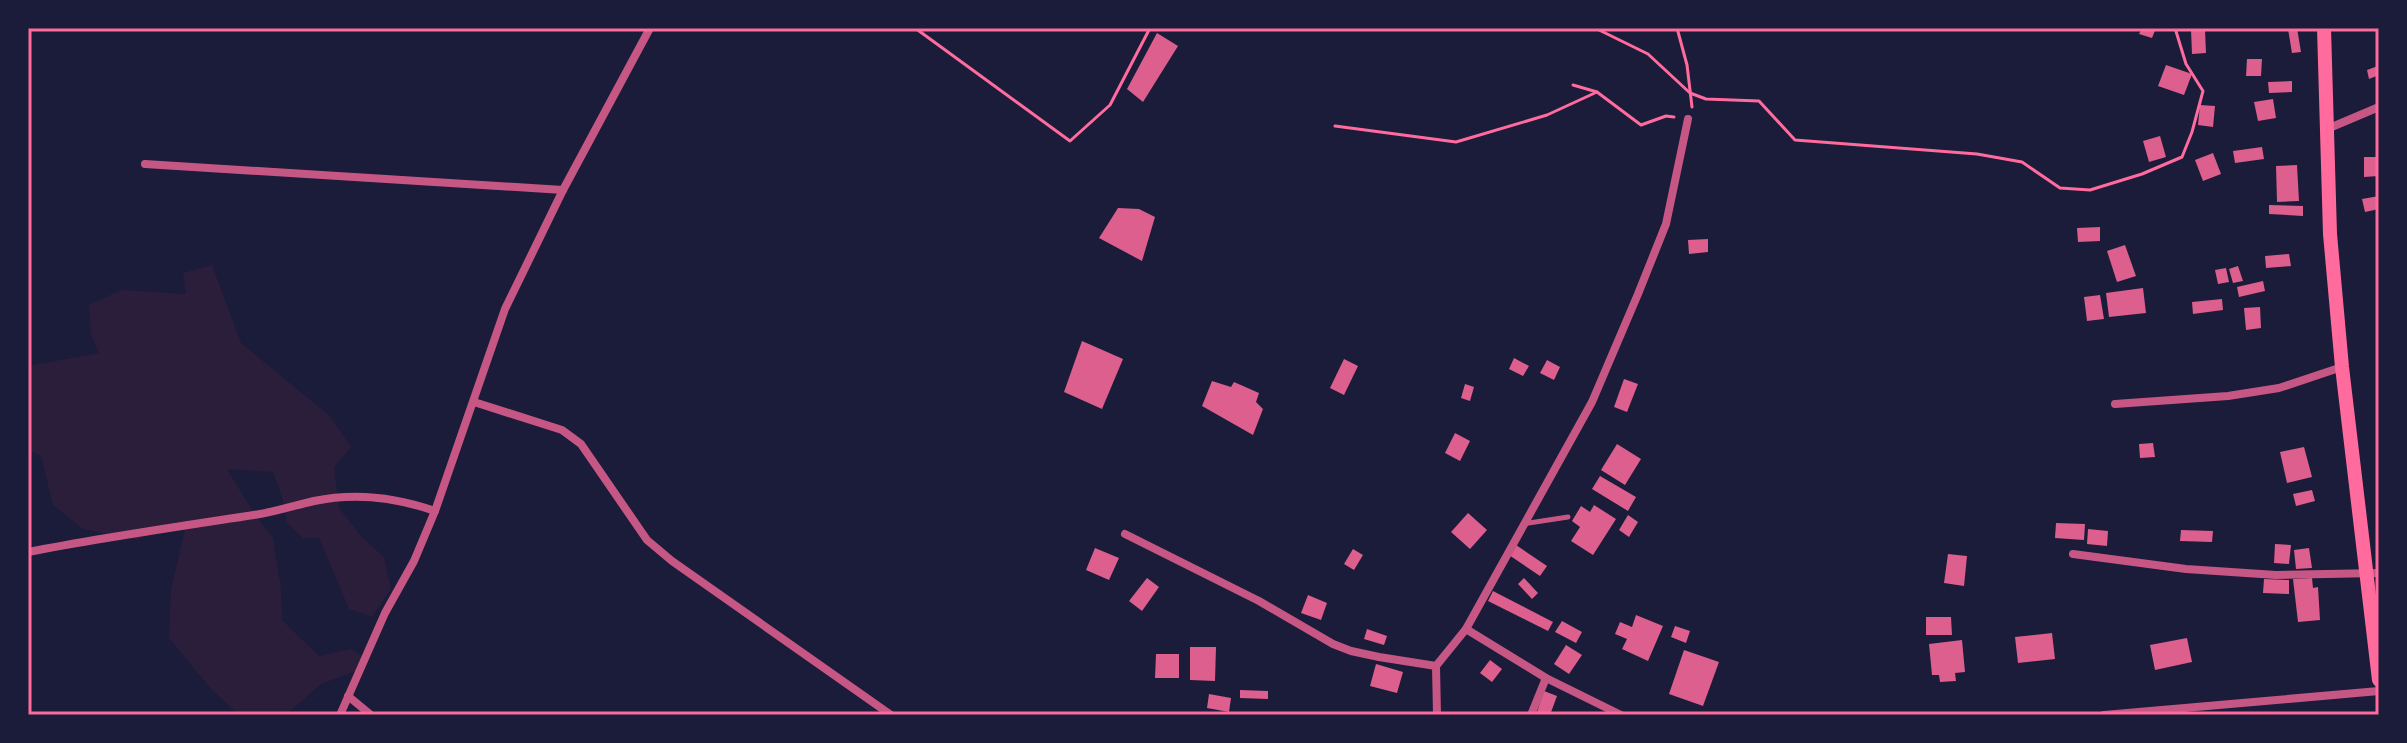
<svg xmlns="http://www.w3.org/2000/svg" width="2407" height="743" font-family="Manrope,sans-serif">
<rect width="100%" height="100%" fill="#1b1b3a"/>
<!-- green -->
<polygon fill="#2a1e3b" points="212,265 241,343 330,416 351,447 334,467 339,508 361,536 384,557 391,589 372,617 349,609 319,538 303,538 287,523 283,500 273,472 227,469 254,513 273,538 281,588 282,620 319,656 351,649 363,656 359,670 321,684 287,714 239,715 212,690 169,638 171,589 187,521 137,540 83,529 53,505 41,456 28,450 28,366 99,353 91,335 89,305 121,290 186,294 183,273"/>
<!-- building -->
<g fill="#dd5f8e">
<polygon points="2142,28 2156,28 2152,38 2139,34"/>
<polygon points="2297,28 2301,52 2292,53 2288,29"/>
<polygon points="2191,30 2205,30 2206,53 2192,54"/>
<polygon points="1157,33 1178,46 1143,102 1127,89"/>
<polygon points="2247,59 2262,59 2261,76 2246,76"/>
<polygon points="2166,65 2192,74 2184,95 2158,86"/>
<polygon points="2378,66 2379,75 2369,79 2367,70"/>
<polygon points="2292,81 2292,92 2269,93 2268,82"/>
<polygon points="2273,99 2276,118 2258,121 2254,102"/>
<polygon points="2200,105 2215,106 2213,127 2198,125"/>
<polygon points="2160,136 2166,157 2149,162 2143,141"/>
<polygon points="2262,147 2264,159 2235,163 2233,151"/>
<polygon points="2213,153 2221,174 2203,181 2195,160"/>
<polygon points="2364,157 2379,157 2379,176 2364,177"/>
<polygon points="2297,165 2299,201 2277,202 2276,166"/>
<polygon points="2379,196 2379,209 2365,212 2362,199"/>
<polygon points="2269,205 2303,206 2303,216 2269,214"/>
<polygon points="1118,208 1139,209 1155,217 1142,261 1099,238"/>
<polygon points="2100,227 2100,241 2078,242 2077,228"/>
<polygon points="1708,239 1708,252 1689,254 1688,240"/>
<polygon points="2125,245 2136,276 2117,282 2107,251"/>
<polygon points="2289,254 2291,266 2266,268 2265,256"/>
<polygon points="2238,266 2243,281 2233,283 2229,269"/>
<polygon points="2226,268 2229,282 2218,284 2215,270"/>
<polygon points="2263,281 2265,291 2239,297 2237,287"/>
<polygon points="2143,288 2146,313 2109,317 2106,293"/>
<polygon points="2100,295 2104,319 2087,321 2084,297"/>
<polygon points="2222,299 2223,310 2193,314 2192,302"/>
<polygon points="2260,307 2261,328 2246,330 2244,308"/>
<polygon points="1082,341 1123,359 1102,409 1064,392"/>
<polygon points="1514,358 1529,366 1523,376 1509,369"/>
<polygon points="1344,359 1358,366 1344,395 1330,388"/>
<polygon points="1547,360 1560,367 1554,380 1540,373"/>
<polygon points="1624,379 1638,384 1627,412 1614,407"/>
<polygon points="1212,381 1231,387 1234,382 1259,393 1256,402 1263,409 1253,435 1202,406"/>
<polygon points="1465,384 1474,387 1470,401 1461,398"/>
<polygon points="1455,433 1470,441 1460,461 1445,453"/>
<polygon points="2153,443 2155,457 2140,458 2139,444"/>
<polygon points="1617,444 1641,459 1625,485 1601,470"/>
<polygon points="2304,447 2312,477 2287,483 2280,452"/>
<polygon points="1600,476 1636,497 1628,511 1592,489"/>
<polygon points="2312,490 2315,501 2296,506 2293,494"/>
<polygon points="1594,505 1616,519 1593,555 1571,541 1580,527 1572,521 1581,506 1590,512"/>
<polygon points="1468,513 1487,530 1470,549 1451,532"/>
<polygon points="1628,515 1638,522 1629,537 1619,530"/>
<polygon points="2056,523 2085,524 2084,540 2055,538"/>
<polygon points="2088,529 2108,531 2107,546 2087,544"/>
<polygon points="2181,530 2213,531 2212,542 2180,541"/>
<polygon points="1513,543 1547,566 1540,576 1506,553"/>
<polygon points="2275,544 2291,545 2289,564 2274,563"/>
<polygon points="1095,548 1119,558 1109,580 1086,570"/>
<polygon points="2309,548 2312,568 2296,569 2294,550"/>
<polygon points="1353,549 1363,555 1354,570 1344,564"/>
<polygon points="1948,554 1967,556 1964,586 1944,583"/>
<polygon points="1147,578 1159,587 1142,611 1129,601"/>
<polygon points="1524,578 1538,593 1532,599 1518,584"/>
<polygon points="2312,578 2313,588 2318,587 2320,620 2298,622 2293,579"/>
<polygon points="2264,579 2289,580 2289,594 2263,593"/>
<polygon points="1493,591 1553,622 1548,631 1488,601"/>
<polygon points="1308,595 1327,603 1321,620 1301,613"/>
<polygon points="1636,615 1663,626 1648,661 1622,649 1627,639 1615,634 1620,622 1632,627"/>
<polygon points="1926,617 1951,617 1952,635 1926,635"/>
<polygon points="1562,621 1582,632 1576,643 1555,632"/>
<polygon points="1675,626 1690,631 1686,643 1671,637"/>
<polygon points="1367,629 1387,636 1384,645 1364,639"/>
<polygon points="2052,633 2055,659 2018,663 2015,637"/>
<polygon points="2187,638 2192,662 2155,670 2150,645"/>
<polygon points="1962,640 1965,672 1955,673 1956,681 1940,682 1939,675 1932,675 1929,644"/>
<polygon points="1566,645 1582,655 1569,674 1554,664"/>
<polygon points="1190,647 1216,647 1215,681 1190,680"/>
<polygon points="1684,650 1719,662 1703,706 1669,694"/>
<polygon points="1156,654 1179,654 1179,678 1155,678"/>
<polygon points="1490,660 1502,669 1492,682 1480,673"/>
<polygon points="1376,664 1403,672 1397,693 1370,686"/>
<polygon points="1240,690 1268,691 1268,699 1240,698"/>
<polygon points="1544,691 1557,696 1550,715 1536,715"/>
<polygon points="1209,694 1231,698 1229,712 1207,708"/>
</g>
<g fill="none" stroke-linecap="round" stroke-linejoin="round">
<!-- path -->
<g stroke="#ff6b9d" stroke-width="3">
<polyline points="915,28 1070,141 1110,105 1150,28"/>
<polyline points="1595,28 1648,54 1690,93 1706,99 1759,101 1795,140 1977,154 2022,162 2060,188 2090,190 2142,174 2182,157 2192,132 2203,91 2186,64 2175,28"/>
<polyline points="1677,28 1687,65 1692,107"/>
<polyline points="1573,85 1597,92 1641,125 1666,116 1674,117"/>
<polyline points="1335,126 1456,142 1547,115 1597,92"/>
</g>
<!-- service -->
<polyline stroke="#c65784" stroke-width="5" points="1523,524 1568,517"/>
<!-- minor -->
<g stroke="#c65784" stroke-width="8">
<polyline points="2327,129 2379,107"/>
<polyline points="145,164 563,190"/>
<polyline points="474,402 562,430 581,444 647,540 672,561 891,715"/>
<polyline points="2115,404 2228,396 2279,388 2342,367"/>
<polyline points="1125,534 1259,601 1333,644 1351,651 1379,657 1436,666"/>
<path d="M 28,552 C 105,537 182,526 260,514 C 278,511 296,505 314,501 C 356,492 395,497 435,511"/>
<polyline points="2073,554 2186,569 2276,575 2379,573"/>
<polyline points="1466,629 1546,678 1621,715"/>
<polyline points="348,696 371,715"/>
<polyline points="340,715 385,613 414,561 435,511 505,309 563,190 650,28"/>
<polyline points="1437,715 1436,666 1466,629 1592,402 1638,294 1666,224 1688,119"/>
<polyline points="1531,715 1546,678"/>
<polyline points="2104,715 2379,691"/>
</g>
<!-- secondary -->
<polyline stroke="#ff6b9d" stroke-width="14" points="2324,28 2330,234 2342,367 2379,680"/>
</g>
<!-- border -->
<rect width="2407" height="743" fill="none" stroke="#1b1b3a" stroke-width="60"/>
<rect x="30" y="30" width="2347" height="683" fill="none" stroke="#ff6b9d" stroke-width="3"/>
</svg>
